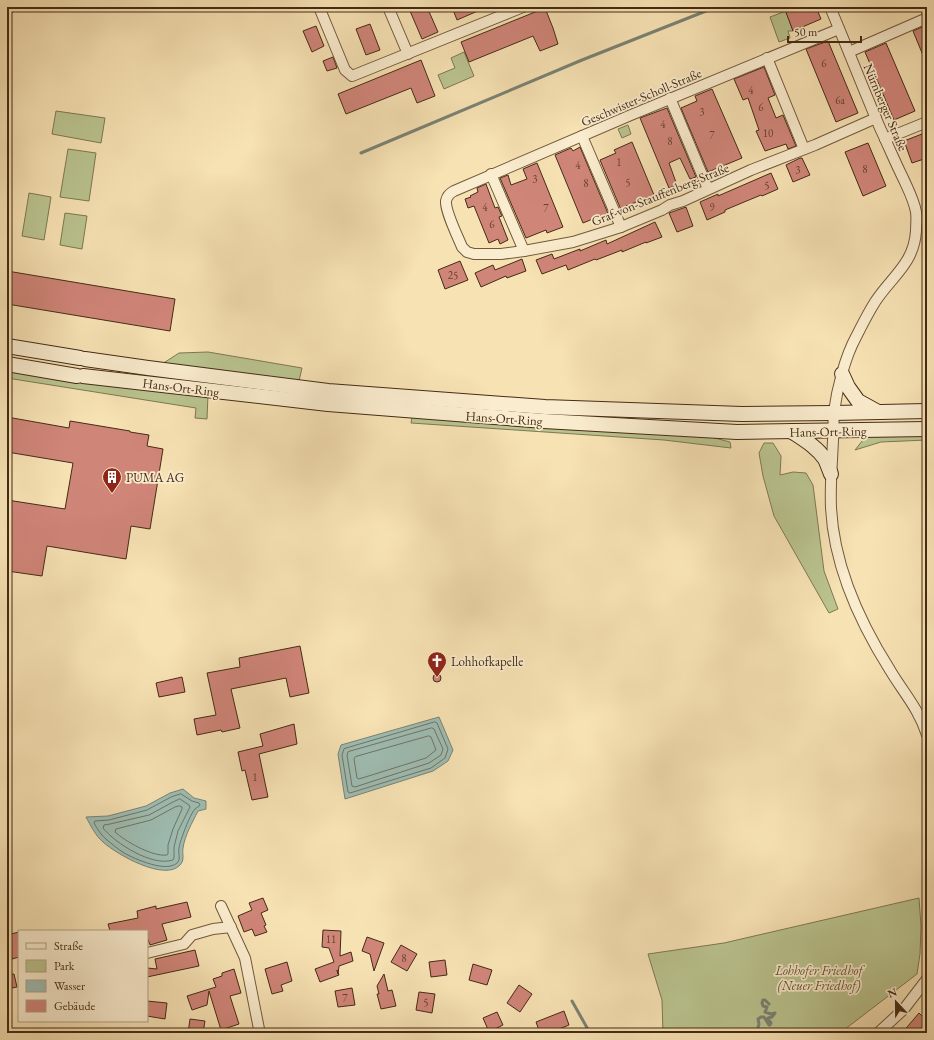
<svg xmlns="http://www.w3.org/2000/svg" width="934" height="1040" font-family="'EB Garamond',serif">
<rect width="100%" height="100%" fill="#f7e2b4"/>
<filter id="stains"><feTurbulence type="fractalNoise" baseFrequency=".005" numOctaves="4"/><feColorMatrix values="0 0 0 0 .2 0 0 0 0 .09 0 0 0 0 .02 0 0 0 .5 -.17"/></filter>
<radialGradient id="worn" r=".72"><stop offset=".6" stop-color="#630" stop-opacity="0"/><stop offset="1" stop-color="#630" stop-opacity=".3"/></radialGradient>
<!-- green -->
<g fill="#bac48f" stroke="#7f7852">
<polygon points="786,11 793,31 788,31 790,38 779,42 770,17"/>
<polygon points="464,52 474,76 444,89 438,75 455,68 451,58"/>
<polygon points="56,111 105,118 101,143 52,134"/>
<polygon points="628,125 631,134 622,138 618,129"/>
<polygon points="68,149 96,153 89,201 60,197"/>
<polygon points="29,193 51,197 44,240 22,236"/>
<polygon points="65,213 87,216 82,249 60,245"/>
<polygon points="208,352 302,368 299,381 162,364 179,353"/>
<polygon points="7,369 208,395 207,419 195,418 196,408 7,378"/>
<polygon points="412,417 707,436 730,442 731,448 664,440 411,423"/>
<polygon points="927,434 927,440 881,442 855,450 866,436"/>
<polygon points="764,443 773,443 781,456 780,475 793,472 806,473 813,485 824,571 838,609 829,613 774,516 763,476 759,453"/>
<polygon points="919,898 921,926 920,954 917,974 840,1033 663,1033 662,1000 648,954 724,943"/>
</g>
<!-- water -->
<g fill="#9ebdb3" stroke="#7a8374">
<polygon points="439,717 453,750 448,761 433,771 345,799 338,754 341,745"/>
<path d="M 183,789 L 194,798 L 206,801 L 206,809 L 198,811 C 192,823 185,835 183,848 C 182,854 185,860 180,865 C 165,882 116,854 103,842 C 95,835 91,826 86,817 L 108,816 L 146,806 L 170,793 Z"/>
</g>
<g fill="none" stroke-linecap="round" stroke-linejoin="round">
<!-- shore -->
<g stroke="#717464" stroke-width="1">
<polygon points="435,722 437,723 448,749 445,758 431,768 350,793 348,792 342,755 344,749"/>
<polygon points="432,728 434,729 443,749 441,755 429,763 355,787 352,786 347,755 348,752"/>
<polygon points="429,736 431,737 436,750 426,758 359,779 357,778 354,759 355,757"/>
<path d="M 181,794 L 192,801 L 199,803 L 200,805 C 199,807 197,807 195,809 C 190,814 180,841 179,848 C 178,853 181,860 177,863 C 166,873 135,859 124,853 C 118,849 112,844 107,840 C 102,836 97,829 94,823 L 95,821 L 109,820 L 147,810 L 171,797 Z"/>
<path d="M 180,799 L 189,805 L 190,807 L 178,831 L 174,847 L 174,858 L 173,860 C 152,867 115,843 103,828 L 104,825 L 110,824 L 149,815 L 173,802 Z"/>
<path d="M 180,806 L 182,807 L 182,809 L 173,829 L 168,845 L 168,854 L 167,855 C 152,857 125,841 115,832 L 116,829 L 151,820 L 175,807 Z"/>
</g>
<!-- stream -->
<g stroke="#7a8374" stroke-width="3">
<polyline points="361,153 582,60 711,9 722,7"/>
<polyline points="572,1001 590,1033"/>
<polyline points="757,1031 759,1024 758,1019 761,1017 764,1017 769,1025 770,1025 771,1023 768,1018 772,1017 775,1013 771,1014 765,1012 767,1007 763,1006 762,1003 763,1000 765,1000 769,1004"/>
</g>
</g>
<!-- building -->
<g fill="#d08579" stroke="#442b15">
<polygon points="419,7 427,7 438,32 422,39 410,11"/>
<polygon points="452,7 487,7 457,20"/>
<polygon points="784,7 816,7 821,19 793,31"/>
<polygon points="545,8 553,28 558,44 540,51 533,36 469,62 461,42"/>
<polygon points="370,24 380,50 366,55 356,29"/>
<polygon points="927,25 927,65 913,31"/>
<polygon points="316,26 324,46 312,52 303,31"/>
<polygon points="828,41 858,113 836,122 806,49"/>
<polygon points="886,43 915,111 894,120 865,52"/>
<polygon points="333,57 337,68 327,71 323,61"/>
<polygon points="421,60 435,96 417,103 411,88 346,114 338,94"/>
<polygon points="764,67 775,95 768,98 776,118 783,115 796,146 788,149 786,144 765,151 756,131 759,130 748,98 743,100 734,79"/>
<polygon points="712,89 742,158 708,172 681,108 697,101 695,96"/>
<polygon points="667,108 696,177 690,179 680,158 669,163 677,185 669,188 640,118"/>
<polygon points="927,132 927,158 912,163 904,141"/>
<polygon points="632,142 654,195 626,206 628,209 622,212 600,160 616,153 614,150"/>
<polygon points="868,143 886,186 863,196 845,152"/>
<polygon points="580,147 609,216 602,220 600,216 583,223 555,155 571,148 573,151"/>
<polygon points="800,158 802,158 810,175 793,182 786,165"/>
<polygon points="537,163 563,227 547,233 546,230 526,238 500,178 508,175 511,185 527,179 523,169"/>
<polygon points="771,173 778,189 762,196 761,195 725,210 725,212 707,220 700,202 718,194 718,196"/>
<polygon points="486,184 495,208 498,207 502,216 499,217 508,240 500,244 498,239 489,243 474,206 468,208 465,199 471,197 470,196 478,192 477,188"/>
<polygon points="686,207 693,226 677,232 669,213"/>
<polygon points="655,222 662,237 646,243 646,242 622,252 622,250 596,260 595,259 568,270 566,265 542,274 536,260 552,254 554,259 580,249 580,251 606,240 607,244"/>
<polygon points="522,259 526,271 507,278 506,276 481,287 475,273 493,265 495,270"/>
<polygon points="460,261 468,280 445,289 438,270"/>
<polygon points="7,271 175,299 170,331 7,304"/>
<polygon points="7,417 69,428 70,421 130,431 130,432 149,435 147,446 163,449 150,529 131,526 126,559 47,546 42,576 7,571 7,500 65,509 73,463 7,452"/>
<polygon points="300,646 309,693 290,697 286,678 231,689 240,728 222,732 221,730 197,735 194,719 216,715 207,673 240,667 239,658"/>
<circle cx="437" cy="678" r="4"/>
<polygon points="182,677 185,692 159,697 156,683"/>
<polygon points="294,724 297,744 259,754 268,797 252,800 245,770 242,771 238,752 263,746 260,734"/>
<polygon points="263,898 268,910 261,913 266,925 264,926 267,932 255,936 252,929 244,932 238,916 252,910 249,903"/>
<polygon points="187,902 191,917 162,924 167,940 150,945 147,937 147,931 110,931 108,924 138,918 137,911 156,906 156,909"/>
<polygon points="323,930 341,931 340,956 351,952 353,961 339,966 338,974 337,970 339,975 320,982 315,969 334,962 329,948 322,947"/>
<polygon points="19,932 19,957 12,959 7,939 7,935"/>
<polygon points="367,937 384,943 374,971 370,954 362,951"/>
<polygon points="401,945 417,954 407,971 391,962"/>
<polygon points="195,950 199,966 147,977 147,968 157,969 155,959"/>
<polygon points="445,960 447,975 431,977 429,962"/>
<polygon points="287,962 292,981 281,985 283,991 272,994 265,969"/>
<polygon points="473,964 492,970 487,985 469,980"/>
<polygon points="234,969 241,993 230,996 239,1024 221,1030 209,991 207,1005 192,1010 187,996 216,987 213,979 222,976 222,973"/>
<polygon points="14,974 17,987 7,989 7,975"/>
<polygon points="384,974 388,991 392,990 396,1006 381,1009 377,994 379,994 377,986"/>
<polygon points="519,985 532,994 520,1012 507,1003"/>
<polygon points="352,988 355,1005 338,1007 335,991"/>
<polygon points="419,992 435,994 432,1013 416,1010"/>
<polygon points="147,1001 167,1003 165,1019 147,1016"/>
<polygon points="564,1011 569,1025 549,1033 540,1033 536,1022"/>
<polygon points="497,1012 503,1025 489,1032 483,1018"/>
<polygon points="919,1013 927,1021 927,1027 922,1033 902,1033"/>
<polygon points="190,1019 205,1021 203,1033 188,1033"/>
</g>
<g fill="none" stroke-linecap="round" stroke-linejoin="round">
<defs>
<g id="minor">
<polyline points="319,7 345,70 352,76 523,7"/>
<polyline points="388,7 408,54"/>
<path d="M 830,7 C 847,47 863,88 880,128 C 888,145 895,162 903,178 C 908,189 914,200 916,212 C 917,218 916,225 916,231 C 914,264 891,277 875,302 C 868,313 862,325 856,337 C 845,357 837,389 834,412 C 833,422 834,431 833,440 C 832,463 830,485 831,508 C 834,566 859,621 890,670 C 903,692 919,709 927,735"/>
<path d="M 839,29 L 631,115 L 454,191 C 450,193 447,196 446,201 C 445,211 458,237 462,247 L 467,252 L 474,254 L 501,254 L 524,251 L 573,242 L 621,227 L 662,210 L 670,205 L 683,201 L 751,170 L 815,145 L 876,118"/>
<polyline points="849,52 927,18"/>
<polyline points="767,58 804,149"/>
<polyline points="670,98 708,189"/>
<polyline points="582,136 621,227"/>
<polyline points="885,139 927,122"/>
<polyline points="491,174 524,251"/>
<polyline points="221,906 245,958 259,1029 258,1033"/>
<polyline points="147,953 184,944 192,935 213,929 231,927"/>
<polyline points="878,1033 904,1009 927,979"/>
</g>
<polyline id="tertiary" points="7,8 7,7"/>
<g id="secondary">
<polyline points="7,346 80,358"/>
<polyline points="85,359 148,368 328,391 545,407 742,414 834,413 927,411"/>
<polyline points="7,364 77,376"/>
<polyline points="842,374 848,387 858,401 878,412"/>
<polyline points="83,376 328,404 544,421 737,432 927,429"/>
<path d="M 791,431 C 803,439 817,447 825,459 C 827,463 829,469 831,474"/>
</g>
</defs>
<!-- minor casing -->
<use href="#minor" stroke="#71593d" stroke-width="12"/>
<!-- tertiary casing -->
<use href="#tertiary" stroke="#71593d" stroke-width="15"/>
<!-- secondary casing -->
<use href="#secondary" stroke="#442b15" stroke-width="16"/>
<!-- minor -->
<use href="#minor" stroke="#faecce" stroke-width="10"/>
<!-- tertiary -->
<use href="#tertiary" stroke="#faecce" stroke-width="13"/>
<!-- secondary -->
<use href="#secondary" stroke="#faecce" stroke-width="14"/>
</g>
<!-- icons -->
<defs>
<symbol id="building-pin" viewBox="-11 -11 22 30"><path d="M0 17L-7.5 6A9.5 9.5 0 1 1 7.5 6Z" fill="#8f2418" stroke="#faecce"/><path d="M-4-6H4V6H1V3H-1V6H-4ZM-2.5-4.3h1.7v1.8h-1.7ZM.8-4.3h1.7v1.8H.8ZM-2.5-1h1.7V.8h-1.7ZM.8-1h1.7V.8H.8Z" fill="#fff"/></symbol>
<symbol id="church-pin" viewBox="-11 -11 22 30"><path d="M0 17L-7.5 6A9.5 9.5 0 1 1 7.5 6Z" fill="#8f2418" stroke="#faecce"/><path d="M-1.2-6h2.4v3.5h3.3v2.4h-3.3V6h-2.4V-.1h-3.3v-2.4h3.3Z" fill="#fff"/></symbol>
</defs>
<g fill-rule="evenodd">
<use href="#building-pin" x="101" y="466" width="22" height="30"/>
<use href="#church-pin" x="426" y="650" width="22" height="30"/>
</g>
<g text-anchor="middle" stroke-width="3.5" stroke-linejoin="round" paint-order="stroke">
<!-- number labels -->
<g font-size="11" fill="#67422e">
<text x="824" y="67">6</text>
<text x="751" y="94">4</text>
<text x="840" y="104">6a</text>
<text x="761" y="111">6</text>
<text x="702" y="116">3</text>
<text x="663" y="128">4</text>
<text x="768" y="137">10</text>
<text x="712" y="139">7</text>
<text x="670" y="145">8</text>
<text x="619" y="166">1</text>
<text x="578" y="169">4</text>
<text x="865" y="173">8</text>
<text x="798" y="174">3</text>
<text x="535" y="183">3</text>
<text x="628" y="186">5</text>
<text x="586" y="187">8</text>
<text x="767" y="189">5</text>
<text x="485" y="211">4</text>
<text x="712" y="211">9</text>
<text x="546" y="212">7</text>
<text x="492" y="228">6</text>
<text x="453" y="279">25</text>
<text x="255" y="781">1</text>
<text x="331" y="943">11</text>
<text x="404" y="962">8</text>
<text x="345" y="1002">7</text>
<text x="426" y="1006">5</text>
</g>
<!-- street labels -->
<g font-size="13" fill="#442b15" stroke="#faecce">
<text transform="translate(641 97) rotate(-23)" y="5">Geschwister-Scholl-Straße</text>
<text transform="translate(886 107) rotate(67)" y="5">Nürnberger Straße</text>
<text transform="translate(660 194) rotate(-22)" y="5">Graf-von-Stauffenberg-Straße</text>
<text transform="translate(181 387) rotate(7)" y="5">Hans-Ort-Ring</text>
<text transform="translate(504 418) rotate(4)" y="5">Hans-Ort-Ring</text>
<text transform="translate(828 431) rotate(-1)" y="5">Hans-Ort-Ring</text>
</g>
<!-- poi labels -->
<g font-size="13" fill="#442b15" stroke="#faecce" text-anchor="start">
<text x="126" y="482">PUMA AG</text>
<text x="451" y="666">Lohhofkapelle</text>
</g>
<!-- park labels -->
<g font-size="13" font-style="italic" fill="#625134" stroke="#faecce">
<text x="819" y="975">Lohhofer Friedhof<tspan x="819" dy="15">(Neuer Friedhof)</tspan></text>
</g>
</g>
<!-- margin -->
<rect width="934" height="1040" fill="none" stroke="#f7e2b4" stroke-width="24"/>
<rect x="8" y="8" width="918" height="1024" fill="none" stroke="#442b15" stroke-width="2"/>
<rect x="12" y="12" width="910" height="1016" fill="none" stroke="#442b15"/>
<!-- legend -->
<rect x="18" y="930" width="130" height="92" fill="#faecce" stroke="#b19f84"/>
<rect x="26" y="943" width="20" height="6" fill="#faecce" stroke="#b19f84"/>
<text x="54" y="950" font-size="12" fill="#442b15">Straße</text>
<rect x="26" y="960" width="20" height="12" fill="#bac48f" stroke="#b19f84"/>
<text x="54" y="970" font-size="12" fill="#442b15">Park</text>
<rect x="26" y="980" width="20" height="12" fill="#9ebdb3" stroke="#b19f84"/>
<text x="54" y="990" font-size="12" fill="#442b15">Wasser</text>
<rect x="26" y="1000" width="20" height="12" fill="#d08579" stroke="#b19f84"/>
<text x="54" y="1010" font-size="12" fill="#442b15">Gebäude</text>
<!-- north arrow -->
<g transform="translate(896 1002) rotate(338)" stroke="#faecce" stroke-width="3" paint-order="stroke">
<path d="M0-3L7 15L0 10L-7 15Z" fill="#442b15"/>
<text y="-6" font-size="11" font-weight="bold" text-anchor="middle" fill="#442b15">N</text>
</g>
<!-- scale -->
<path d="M788 36v6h73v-6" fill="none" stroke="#442b15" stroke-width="2"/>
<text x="794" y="36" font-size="12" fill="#442b15" stroke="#faecce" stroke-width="3" paint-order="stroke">50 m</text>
<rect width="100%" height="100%" filter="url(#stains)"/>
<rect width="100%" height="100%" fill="url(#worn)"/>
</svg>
